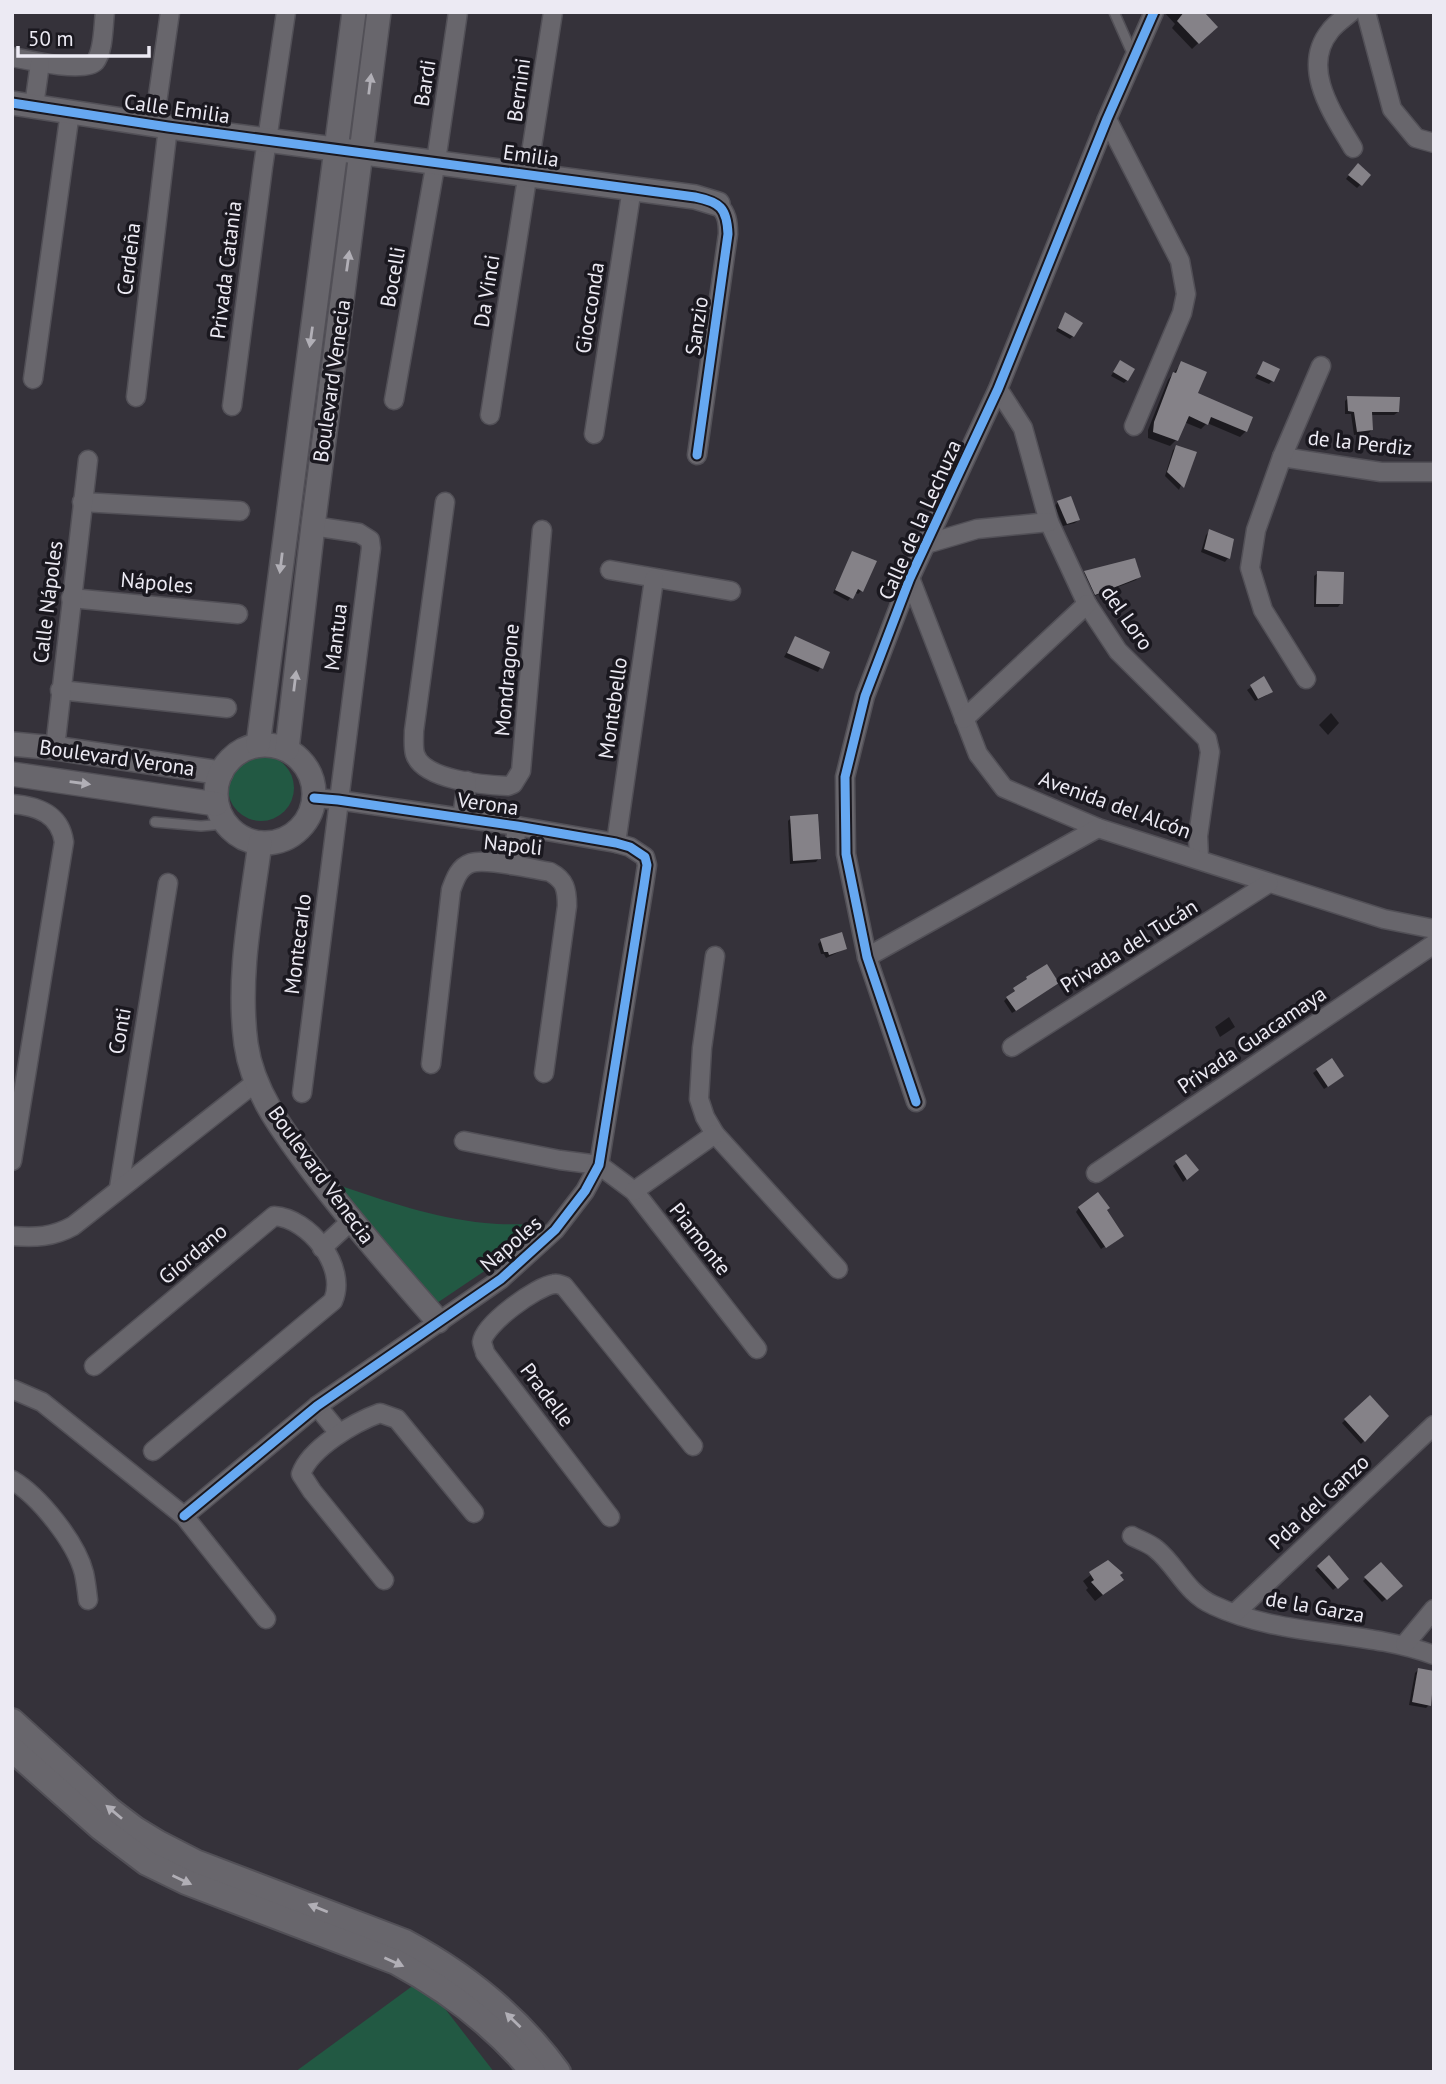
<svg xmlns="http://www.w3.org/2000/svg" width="1446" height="2084" font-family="'PT Sans',sans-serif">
<rect width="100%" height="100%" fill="#35323a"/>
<!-- green -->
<g fill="#225943">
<circle cx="261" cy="788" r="33"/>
<path d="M 338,1185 C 386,1201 434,1218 485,1223 C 503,1225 522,1224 540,1225 L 489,1268 L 437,1303 L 430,1301 Z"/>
<polygon points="422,1979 494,2072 295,2072"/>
</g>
<!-- shadow -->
<g fill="#0007">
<polygon points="1164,12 1201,12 1215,27 1192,49 1172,28 1175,24"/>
<polygon points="1354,168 1360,185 1357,188 1346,179"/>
<polygon points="1065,314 1073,336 1070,339 1056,331"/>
<polygon points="1182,363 1196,394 1246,431 1240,437 1207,423 1201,429 1184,422 1176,440 1170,446 1148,438 1148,430 1168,380"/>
<polygon points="1264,363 1272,381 1269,384 1255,378"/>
<polygon points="1117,366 1127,380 1124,383 1111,376"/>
<polygon points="1348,398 1398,412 1394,415 1370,415 1372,429 1369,433 1354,435 1351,414 1345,414 1345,401"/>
<polygon points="1176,447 1194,453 1179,490 1165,476 1173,450"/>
<polygon points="1058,502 1078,520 1075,523 1063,526 1055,506"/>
<polygon points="1210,531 1232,540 1228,558 1225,562 1201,552 1206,535"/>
<polygon points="853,553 861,591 858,594 854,592 848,601 833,593"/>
<polygon points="1085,572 1139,576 1136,580 1092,597 1082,576"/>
<polygon points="1318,573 1341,603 1338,607 1314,607 1314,576"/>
<polygon points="795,638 828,653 818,672 784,657"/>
<polygon points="1263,679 1267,695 1255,701 1247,690"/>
<polygon points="1331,713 1339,723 1328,735 1319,725"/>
<polygon points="791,818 819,858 816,862 790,864 788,821"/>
<polygon points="821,941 845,949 826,958 824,954 821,954 818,944"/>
<polygon points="1027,979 1054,986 1012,1013 1004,1001"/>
<polygon points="1229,1017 1235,1027 1220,1037 1215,1027"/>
<polygon points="1331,1060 1339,1079 1324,1089 1313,1073"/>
<polygon points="1176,1163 1196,1170 1183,1182 1173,1166"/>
<polygon points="1079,1208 1105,1211 1120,1236 1101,1249 1076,1212"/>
<polygon points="1370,1398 1387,1416 1361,1444 1342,1423"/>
<polygon points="1329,1558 1346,1579 1333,1590 1315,1570"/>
<polygon points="1107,1562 1122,1580 1095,1601 1086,1590 1088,1588 1083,1581"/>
<polygon points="1381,1564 1401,1586 1382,1602 1363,1581"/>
<polygon points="1418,1670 1434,1673 1429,1705 1426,1708 1409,1705 1415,1673"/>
</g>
<!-- building -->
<g fill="#858288">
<polygon points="1184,12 1204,12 1218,27 1199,44 1177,21"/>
<polygon points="1358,163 1371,175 1362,186 1348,175"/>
<polygon points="1065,312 1083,323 1074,337 1058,328"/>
<polygon points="1120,360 1135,369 1128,381 1113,372"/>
<polygon points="1181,361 1207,372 1198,393 1253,417 1247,432 1211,417 1208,425 1189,416 1178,441 1153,432 1154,422 1173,372 1176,373"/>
<polygon points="1263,361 1280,369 1274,382 1257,374"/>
<polygon points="1347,396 1400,397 1399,412 1372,412 1373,430 1357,432 1354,412 1348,411"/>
<polygon points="1176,445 1197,452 1184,488 1167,472"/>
<polygon points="1071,496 1080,520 1067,524 1057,501"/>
<polygon points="1209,529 1234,539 1230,559 1204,549"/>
<polygon points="852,551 877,561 863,592 858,589 853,599 835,590"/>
<polygon points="1135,558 1141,577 1095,595 1084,571"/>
<polygon points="1317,571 1344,572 1343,604 1316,604"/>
<polygon points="795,636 830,652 823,669 787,653"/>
<polygon points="1264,676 1273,692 1258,699 1250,685"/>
<polygon points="818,814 821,859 793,861 790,816"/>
<polygon points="842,932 847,949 829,955 828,952 824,952 820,939"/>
<polygon points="1047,964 1059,983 1016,1011 1006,997 1015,991 1013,988 1027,979 1026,977"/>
<polygon points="1332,1058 1344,1076 1328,1087 1316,1069"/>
<polygon points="1186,1154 1199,1170 1187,1180 1175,1161"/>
<polygon points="1098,1192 1110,1208 1107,1210 1124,1236 1106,1248 1078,1207"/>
<polygon points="1370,1395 1389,1416 1365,1442 1344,1419"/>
<polygon points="1329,1555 1349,1579 1338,1589 1317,1566"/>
<polygon points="1108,1560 1123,1573 1120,1575 1124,1580 1103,1595 1091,1582 1094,1580 1089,1572"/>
<polygon points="1381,1562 1403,1586 1387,1600 1364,1577"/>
<polygon points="1418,1668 1434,1671 1431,1706 1412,1702"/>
</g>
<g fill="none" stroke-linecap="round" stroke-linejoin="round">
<defs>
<g id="service">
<polyline points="1114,12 1133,55"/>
<polyline points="155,822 201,826 225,824"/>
</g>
<g id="minor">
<path d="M 1351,12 C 1344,18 1335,24 1330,31 C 1300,68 1333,114 1353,148"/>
<polyline points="1366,12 1392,109 1416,138 1434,143"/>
<path d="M 12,57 C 27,60 85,73 95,62 C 104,51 103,26 105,12"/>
<polyline points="34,106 40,63"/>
<polyline points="1107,119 1180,261 1186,294 1182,313 1134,426"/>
<polyline points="154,124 170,12"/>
<polyline points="33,379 70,112"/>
<polyline points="998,389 1023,428 1049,522 1087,604 1118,651 1207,739 1210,752 1198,836 1199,859"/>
<polyline points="136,397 168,127"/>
<polyline points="394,400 436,161 458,12"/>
<polyline points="232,406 263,167 286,12"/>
<polyline points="490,415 553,12"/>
<polyline points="594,434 632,188"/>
<path d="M 697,455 L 728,234 C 728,221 727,214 718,204"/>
<polyline points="1282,457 1381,472 1434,472"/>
<polyline points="82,502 240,511"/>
<path d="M 445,502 L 414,731 C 414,738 413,747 415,754 C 423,780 484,785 508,786 L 513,784 L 521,771 L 542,530"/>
<polyline points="926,544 977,529 1049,522"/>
<polyline points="610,570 731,591"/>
<polyline points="910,578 978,754 1004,788 1098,828 1384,919 1434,929"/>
<polyline points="71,598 238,614"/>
<polyline points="1306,679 1263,610 1250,568 1256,530 1282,457 1321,366"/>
<polyline points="60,690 227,708"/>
<polyline points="964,719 1087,604"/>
<polyline points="55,748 88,460"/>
<path d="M 12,804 C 38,806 60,814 64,842 L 12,1161"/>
<polyline points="462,818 467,781"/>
<polyline points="616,843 654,579"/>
<polyline points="512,865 517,826"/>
<polyline points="715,956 702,1048 699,1099 705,1117 715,1134 838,1269"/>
<polyline points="867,957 1098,828"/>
<polyline points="1012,1047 1269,883"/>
<path d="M 431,1064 L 451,890 C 455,879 459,867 471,863 C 488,858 532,869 550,872 C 565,880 567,889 567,906 L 544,1073"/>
<polyline points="302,1093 371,548 370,540 359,533 313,526"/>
<polyline points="916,1102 867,957 846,854 845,777 865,696 910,578 998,389 1107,119 1154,12"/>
<polyline points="464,1141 560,1160 599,1165 634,1191 757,1349"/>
<polyline points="1096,1173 1434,944"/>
<polyline points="119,1188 168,883"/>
<polyline points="634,1191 715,1134"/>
<path d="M 12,1236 C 35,1238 53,1237 73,1226 L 256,1082"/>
<polyline points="322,1248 351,1221"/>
<path d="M 94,1366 L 274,1216 C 309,1218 348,1267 333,1301 L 153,1451"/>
<polyline points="12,1389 42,1402 184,1516 266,1619"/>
<polyline points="317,1406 339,1433"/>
<path d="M 12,1480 C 39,1496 76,1542 84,1573 C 86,1582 87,1591 88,1600"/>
<polyline points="184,1516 317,1406 501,1279 555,1230 585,1191 599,1165 644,885 647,865 645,857 630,847 616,843 517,826 338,800 314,798"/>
<path d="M 610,1517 L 485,1353 C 485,1351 482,1344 482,1342 C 484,1324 537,1286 554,1284 C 558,1283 560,1285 564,1286 L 693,1446"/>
<path d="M 1132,1536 C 1139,1540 1149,1543 1156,1549 C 1177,1566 1186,1593 1213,1605 C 1283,1638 1363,1629 1434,1655"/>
<path d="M 384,1580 L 312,1491 L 301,1474 C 310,1448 355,1422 380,1413 L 397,1419 L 474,1513"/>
<polyline points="1235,1613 1434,1425"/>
<polyline points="1405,1644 1434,1609"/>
</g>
<g id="tertiary">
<polyline points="12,103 168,127 695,197 718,204"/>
<polyline points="12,744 55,748 221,773"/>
<circle cx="265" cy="794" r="49"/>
<polyline points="258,745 354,12"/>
<polyline points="287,749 313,526 379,12"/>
<polyline points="12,774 216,804"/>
<path d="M 260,843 C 251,910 237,977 246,1044 C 253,1094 286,1135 315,1174 C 354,1225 396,1273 438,1321"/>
</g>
<g id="secondary">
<path d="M 12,1721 L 110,1810 L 135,1829 L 158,1843 L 195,1862 L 405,1942 C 465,1974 518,2017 558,2072"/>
<path d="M 12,1749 L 101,1828 L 147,1863 L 186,1882 L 396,1962 C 448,1990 495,2026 533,2072"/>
</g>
</defs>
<!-- service casing -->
<use href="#service" stroke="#525057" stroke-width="12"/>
<!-- minor casing -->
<use href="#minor" stroke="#525057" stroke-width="21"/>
<!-- tertiary casing -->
<use href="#tertiary" stroke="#525057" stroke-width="26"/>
<!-- secondary casing -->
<use href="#secondary" stroke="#525057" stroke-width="28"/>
<!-- service -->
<use href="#service" stroke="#68666c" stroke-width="9"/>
<!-- minor -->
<use href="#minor" stroke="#68666c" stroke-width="18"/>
<!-- tertiary -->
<use href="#tertiary" stroke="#68666c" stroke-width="23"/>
<!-- secondary -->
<use href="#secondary" stroke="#68666c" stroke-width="24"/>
<defs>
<g id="cycleway">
<path d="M 12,103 L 168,127 L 695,197 C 720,202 727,208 728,234 L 697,455"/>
<polyline points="916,1102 867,957 846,854 845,777 865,696 910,578 998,389 1107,119 1154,12"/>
<polyline points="184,1516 317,1406 501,1279 555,1230 585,1191 599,1165 644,885 647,865 645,857 630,847 616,843 517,826 338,800 314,798"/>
</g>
</defs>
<!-- cycleway casing -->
<use href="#cycleway" stroke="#1a181f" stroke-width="13"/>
<!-- cycleway -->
<use href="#cycleway" stroke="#66a8f1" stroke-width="9"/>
</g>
<!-- one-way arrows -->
<defs><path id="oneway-solid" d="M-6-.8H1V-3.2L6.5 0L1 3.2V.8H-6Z" transform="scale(1.75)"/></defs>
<g fill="#b1afb6">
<use href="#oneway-solid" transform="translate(370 84) rotate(-83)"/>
<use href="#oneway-solid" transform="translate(348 261) rotate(-82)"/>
<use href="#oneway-solid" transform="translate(311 337) rotate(98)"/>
<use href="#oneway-solid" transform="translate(281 563) rotate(97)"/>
<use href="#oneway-solid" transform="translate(295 681) rotate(-83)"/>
<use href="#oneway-solid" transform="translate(80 783) rotate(8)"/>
<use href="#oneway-solid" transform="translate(114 1812) rotate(-140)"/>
<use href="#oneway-solid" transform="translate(182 1880) rotate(25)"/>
<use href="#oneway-solid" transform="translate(318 1908) rotate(-158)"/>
<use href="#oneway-solid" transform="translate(394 1962) rotate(24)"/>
<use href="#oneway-solid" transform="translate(513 2020) rotate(-136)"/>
</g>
<g text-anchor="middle" stroke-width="7" stroke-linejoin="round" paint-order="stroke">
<!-- street labels -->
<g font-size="21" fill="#eceaf3" stroke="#1a181f">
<text transform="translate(425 83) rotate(-81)" y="7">Bardi</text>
<text transform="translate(519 90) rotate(-82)" y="7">Bernini</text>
<text transform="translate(177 109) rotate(8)" y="7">Calle Emilia</text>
<text transform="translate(531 156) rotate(8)" y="7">Emilia</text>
<text transform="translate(129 259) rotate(-83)" y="7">Cerdeña</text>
<text transform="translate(226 270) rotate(-83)" y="7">Privada Catania</text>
<text transform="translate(393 277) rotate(-80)" y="7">Bocelli</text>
<text transform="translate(487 291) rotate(-81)" y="7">Da Vinci</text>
<text transform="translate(590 308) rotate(-81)" y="7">Giocconda</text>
<text transform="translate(697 326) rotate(-82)" y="7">Sanzio</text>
<text transform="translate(332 381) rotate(-82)" y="7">Boulevard Venecia</text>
<text transform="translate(1360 443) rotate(6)" y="7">de la Perdiz</text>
<text transform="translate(920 520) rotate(-66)" y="7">Calle de la Lechuza</text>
<text transform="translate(157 583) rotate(5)" y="7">Nápoles</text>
<text transform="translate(48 602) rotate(-83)" y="7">Calle Nápoles</text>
<text transform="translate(1127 618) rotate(55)" y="7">del Loro</text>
<text transform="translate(336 637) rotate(-83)" y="7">Mantua</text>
<text transform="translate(507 680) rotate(-85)" y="7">Mondragone</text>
<text transform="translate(613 708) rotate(-82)" y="7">Montebello</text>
<text transform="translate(117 758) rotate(8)" y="7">Boulevard Verona</text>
<text transform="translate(488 804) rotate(8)" y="7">Verona</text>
<text transform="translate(1115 805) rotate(20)" y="7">Avenida del Alcón</text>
<text transform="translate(513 845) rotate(6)" y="7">Napoli</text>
<text transform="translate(298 944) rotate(-83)" y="7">Montecarlo</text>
<text transform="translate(1129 946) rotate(-32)" y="7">Privada del Tucán</text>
<text transform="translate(120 1031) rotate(-80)" y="7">Conti</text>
<text transform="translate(1252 1040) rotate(-34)" y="7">Privada Guacamaya</text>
<text transform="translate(321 1175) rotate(54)" y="7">Boulevard Venecia</text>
<text transform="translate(700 1239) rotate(52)" y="7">Piamonte</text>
<text transform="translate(511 1244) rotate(-41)" y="7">Napoles</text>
<text transform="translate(193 1254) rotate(-40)" y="7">Giordano</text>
<text transform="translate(547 1395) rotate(53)" y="7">Pradelle</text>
<text transform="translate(1319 1502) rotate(-43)" y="7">Pda del Ganzo</text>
<text transform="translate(1315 1607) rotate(10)" y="7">de la Garza</text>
</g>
</g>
<!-- border -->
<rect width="1446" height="2084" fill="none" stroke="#eceaf3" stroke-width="28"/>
<!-- scale -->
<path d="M18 46v10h131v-10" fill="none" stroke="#eceaf3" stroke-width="3.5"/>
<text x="28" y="46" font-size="21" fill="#eceaf3" stroke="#1a181f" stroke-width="5" paint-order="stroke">50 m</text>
</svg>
